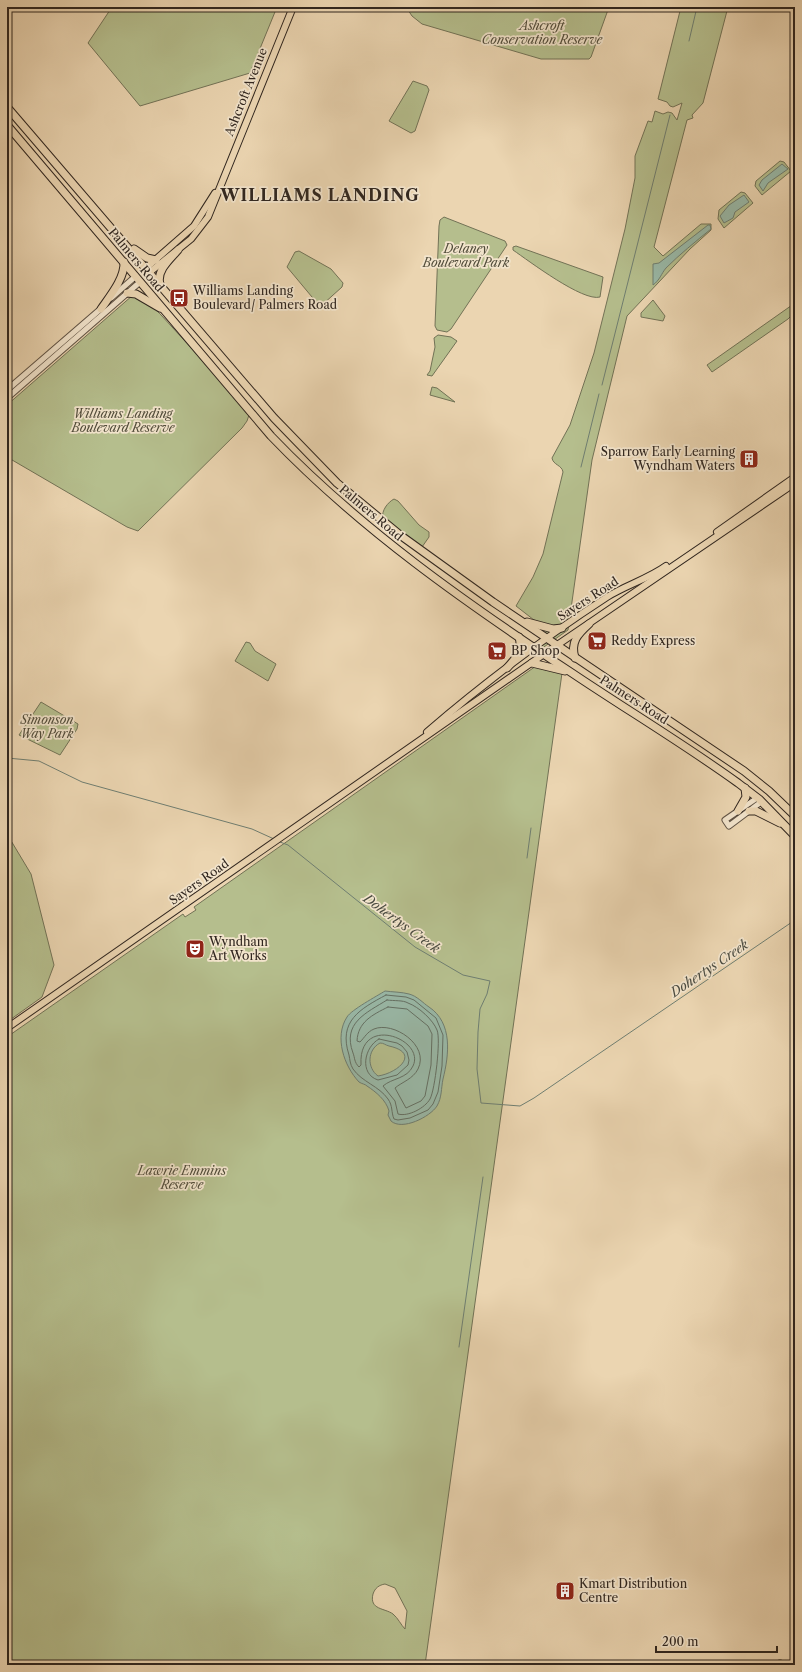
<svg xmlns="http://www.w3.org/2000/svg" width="802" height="1672" font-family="'Libre Caslon Text',serif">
<rect width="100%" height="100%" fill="#ebd5b1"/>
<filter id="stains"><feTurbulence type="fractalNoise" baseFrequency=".005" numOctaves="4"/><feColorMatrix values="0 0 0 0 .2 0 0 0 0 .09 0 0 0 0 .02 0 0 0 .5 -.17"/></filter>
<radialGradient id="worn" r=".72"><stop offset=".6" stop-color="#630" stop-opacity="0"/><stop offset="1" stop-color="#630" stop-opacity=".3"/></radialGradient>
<!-- green -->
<g fill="#b5be8d" stroke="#727256" fill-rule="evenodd">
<polygon points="112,7 277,7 250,73 140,106 88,43"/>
<polygon points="406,7 609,7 591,57 589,59 541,59 422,24 412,16"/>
<path d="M 681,7 L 728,7 L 703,103 L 692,115 L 693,118 L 687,120 L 654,247 L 663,256 L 701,224 L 711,224 L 711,230 L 690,249 L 627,316 L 592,460 L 568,630 L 541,649 L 544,624 L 534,620 L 516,606 L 533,577 L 543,554 L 563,472 C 562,465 553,465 552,458 L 570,425 L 594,353 L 625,229 L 635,178 L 635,156 L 648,121 L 652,122 L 655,111 L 663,114 L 668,112 L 672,113 L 677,120 L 682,103 L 673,107 L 670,106 L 667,102 L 658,99 Z"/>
<polygon points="413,81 427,86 429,90 415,131 411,133 389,121"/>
<polygon points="780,161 784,162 791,171 762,195 755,186 756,181"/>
<polygon points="741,192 745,193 753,203 724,228 718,219 719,210"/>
<polygon points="444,217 505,241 507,245 451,329 447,332 437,330 435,326 439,226 440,220"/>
<path d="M 516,246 L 603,277 L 600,297 C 583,302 529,261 513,250 L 513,247 Z"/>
<polygon points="299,251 331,269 343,283 342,287 322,305 317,303 287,267 295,252"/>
<polygon points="133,295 150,303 250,412 247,421 242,428 138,531 127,527 7,457 7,405"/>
<polygon points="653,300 665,316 663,321 641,317 641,313"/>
<polygon points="795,303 795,312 788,319 712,372 707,365"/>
<polygon points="438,335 451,337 457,341 432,376 427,375 430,371 435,347 434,338"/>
<polygon points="432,387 437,388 455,402 430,395"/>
<path d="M 394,499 L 398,501 L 419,525 L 429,532 L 429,537 L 422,547 L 383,518 C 381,511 388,502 394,499 Z"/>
<polygon points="246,642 250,643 255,651 276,664 268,681 235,661"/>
<path d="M 536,666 L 562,673 L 425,1665 L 7,1665 L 7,1037 L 183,914 L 185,917 L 196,910 L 194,907 ZM 385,1584 L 395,1588 L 407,1611 L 405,1629 C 401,1625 398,1618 393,1614 C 385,1608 369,1610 373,1594 C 375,1588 379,1585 385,1584 Z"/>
<polygon points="41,702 78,724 77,729 60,755 19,735"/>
<polygon points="7,834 31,874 54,965 42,997 7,1022"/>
</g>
<!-- water -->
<g fill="#99b9a8" stroke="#6f7e71" fill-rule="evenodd">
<polygon points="782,164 788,169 768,183 763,191 759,185 762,180"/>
<polygon points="744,195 749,202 735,212 733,218 724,223 720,216 729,205"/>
<path d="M 708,225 L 710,225 L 711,229 C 695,242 680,254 666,268 C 661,274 660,280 653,285 L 653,264 L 659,263 Z"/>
<path d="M 385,991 C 392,992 402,992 409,994 C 417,996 423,1003 429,1007 C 453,1023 449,1055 443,1079 C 441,1089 442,1097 437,1106 C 430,1117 402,1131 391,1121 L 388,1115 L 389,1111 C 386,1100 376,1092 367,1086 C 365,1084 362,1084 359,1082 C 344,1066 334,1037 347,1017 C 351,1010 377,996 385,991 ZM 380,1043 C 384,1043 385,1045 389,1046 C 421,1053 398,1073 378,1076 C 367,1068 367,1050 380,1043 Z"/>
</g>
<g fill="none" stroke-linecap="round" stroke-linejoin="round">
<!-- shore -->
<g stroke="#647064" stroke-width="1">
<path d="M 386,995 L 406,997 L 414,1000 L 436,1018 L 443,1035 L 442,1066 L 438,1092 L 433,1104 L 428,1110 L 410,1118 L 398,1120 L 394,1119 C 391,1112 393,1106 388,1099 C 379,1086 362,1082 353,1069 C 350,1064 350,1060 349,1055 C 338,1021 360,1009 386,995 Z"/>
<path d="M 387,1000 C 394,1001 403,1000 408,1003 C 419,1007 433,1020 437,1030 C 441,1039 435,1090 430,1099 C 425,1108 408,1117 398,1114 L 395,1101 L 383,1086 C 392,1078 407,1079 413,1066 C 426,1039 358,1013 361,1065 L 359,1067 C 354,1062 355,1058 353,1053 C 342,1023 366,1013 387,1000 Z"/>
<path d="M 388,1007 L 407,1009 L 428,1026 L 432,1034 L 431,1065 L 425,1096 L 421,1101 L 406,1108 L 395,1088 C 402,1082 413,1079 418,1069 C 430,1045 393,1021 374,1029 C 367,1032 365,1037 360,1042 L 357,1041 C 358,1022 372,1015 388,1007 Z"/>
<path d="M 379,1039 L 397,1043 L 402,1046 L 407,1052 L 409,1060 L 408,1065 L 397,1075 L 378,1080 C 359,1074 364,1047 379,1039 Z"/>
</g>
<!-- stream -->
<g stroke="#6f7e71" stroke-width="1">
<polyline points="689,41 697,7"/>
<polyline points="602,385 670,115"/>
<polyline points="581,467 599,394"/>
<polyline points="7,758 39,761 82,782 252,829 274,839"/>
<polyline points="280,842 288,845 415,947 463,975 490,981 487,994 480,1009 478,1032 477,1069 481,1103 520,1106 534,1098 795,920"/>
<polyline points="527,858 531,828"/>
<polyline points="459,1347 483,1177"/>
</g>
<defs>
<g id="minor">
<polyline points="111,298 136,276"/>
<polyline points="7,390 103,307"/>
<polyline points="7,398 140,282"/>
<polyline points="757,798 725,820 729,826 761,802"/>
</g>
<g id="major">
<polyline points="146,268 194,226 215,193"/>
<polyline points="150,272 191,239 208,217 293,7"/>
<polyline points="717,532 795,477"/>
<path d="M 427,732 C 484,683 544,638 607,597 C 626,585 648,579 666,566"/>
<polyline points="7,1028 544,654 795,483"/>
</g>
<g id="highway">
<polyline points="7,107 274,418 337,483 400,535 493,602 744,771 769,791 795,816"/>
<path d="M 7,125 L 271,436 C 359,528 466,603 572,673 C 627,710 684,744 738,783 L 759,799 L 795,836"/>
<polyline points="134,249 147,258 156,260"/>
<path d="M 160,284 C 156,271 170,259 178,250"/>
<polyline points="127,293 136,294 160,308"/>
<path d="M 101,309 C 110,296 125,278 124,262"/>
<polyline points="527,622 553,629 562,628"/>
<path d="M 575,658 C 570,642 578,634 589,624"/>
<polyline points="532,663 565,671"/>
<path d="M 507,668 C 516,658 523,651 519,637"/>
<polyline points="738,811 746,797 745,788"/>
<polyline points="749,811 756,811 780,823"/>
<polyline points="780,1664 780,1665"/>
</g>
</defs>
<!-- minor casing -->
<use href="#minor" stroke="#5f5244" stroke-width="7"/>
<!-- major casing -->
<use href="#major" stroke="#30261f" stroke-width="8"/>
<!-- highway casing -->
<use href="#highway" stroke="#30261f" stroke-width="9"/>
<!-- minor -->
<use href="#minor" stroke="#f2e4cc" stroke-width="5"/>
<!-- major -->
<use href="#major" stroke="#ebd5b1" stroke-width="6"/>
<!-- highway -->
<use href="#highway" stroke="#ebd5b1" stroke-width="7"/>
</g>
<!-- icons -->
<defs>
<symbol id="bus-square" viewBox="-11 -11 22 22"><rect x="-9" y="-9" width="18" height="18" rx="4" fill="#8f2418" stroke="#f2e4cc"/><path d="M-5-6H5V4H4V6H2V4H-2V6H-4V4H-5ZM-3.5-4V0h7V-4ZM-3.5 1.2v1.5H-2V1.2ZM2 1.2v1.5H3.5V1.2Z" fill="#fff"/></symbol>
<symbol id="building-square" viewBox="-11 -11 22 22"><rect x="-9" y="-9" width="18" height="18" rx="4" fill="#8f2418" stroke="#f2e4cc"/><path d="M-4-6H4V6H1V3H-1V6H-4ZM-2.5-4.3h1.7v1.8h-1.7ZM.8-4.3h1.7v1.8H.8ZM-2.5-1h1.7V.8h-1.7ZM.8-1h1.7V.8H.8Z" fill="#fff"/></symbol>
<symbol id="supermarket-square" viewBox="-11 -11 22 22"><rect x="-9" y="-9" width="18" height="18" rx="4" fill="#8f2418" stroke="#f2e4cc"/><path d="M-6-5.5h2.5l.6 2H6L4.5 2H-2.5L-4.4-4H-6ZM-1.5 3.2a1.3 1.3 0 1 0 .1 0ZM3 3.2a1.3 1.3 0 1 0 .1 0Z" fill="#fff"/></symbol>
<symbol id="theatre-square" viewBox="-11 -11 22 22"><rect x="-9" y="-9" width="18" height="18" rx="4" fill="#8f2418" stroke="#f2e4cc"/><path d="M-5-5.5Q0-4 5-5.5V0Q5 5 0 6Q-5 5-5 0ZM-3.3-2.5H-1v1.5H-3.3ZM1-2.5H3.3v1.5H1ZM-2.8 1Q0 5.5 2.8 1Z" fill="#fff"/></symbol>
</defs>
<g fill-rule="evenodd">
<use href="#bus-square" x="168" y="287" width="22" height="22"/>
<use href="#building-square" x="738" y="448" width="22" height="22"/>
<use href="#supermarket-square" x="586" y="630" width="22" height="22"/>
<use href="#supermarket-square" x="486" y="640" width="22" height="22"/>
<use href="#theatre-square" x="184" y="938" width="22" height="22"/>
<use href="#building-square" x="554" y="1580" width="22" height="22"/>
</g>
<g text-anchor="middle" stroke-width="3.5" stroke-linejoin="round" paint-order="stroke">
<!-- park labels -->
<g font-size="12" font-style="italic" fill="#514c3a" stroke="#f2e4cc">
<text x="542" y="30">Ashcroft<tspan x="542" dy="14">Conservation Reserve</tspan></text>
<text x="466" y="253">Delaney<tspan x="466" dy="14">Boulevard Park</tspan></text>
<text x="123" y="418">Williams Landing<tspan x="123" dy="14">Boulevard Reserve</tspan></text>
<text x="47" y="724">Simonson<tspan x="47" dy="14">Way Park</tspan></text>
<text x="182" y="1175">Lawrie Emmins<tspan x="182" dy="14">Reserve</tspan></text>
</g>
<!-- street labels -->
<g font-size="12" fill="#30261f" stroke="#f2e4cc">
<text transform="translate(246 92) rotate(-68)" y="4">Ashcroft Avenue</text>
<text transform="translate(136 260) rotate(50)" y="4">Palmers Road</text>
<text transform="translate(371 513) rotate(40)" y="4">Palmers Road</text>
<text transform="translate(588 599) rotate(-33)" y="4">Sayers Road</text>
<text transform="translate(634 700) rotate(33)" y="4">Palmers Road</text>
<text transform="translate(199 882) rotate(-35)" y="4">Sayers Road</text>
</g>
<!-- poi labels -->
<g font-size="12" fill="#30261f" stroke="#f2e4cc" text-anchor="start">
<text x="193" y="295">Williams Landing<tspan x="193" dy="14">Boulevard/ Palmers Road</tspan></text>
<text x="735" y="456" text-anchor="end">Sparrow Early Learning<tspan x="735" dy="14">Wyndham Waters</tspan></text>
<text x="611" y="645">Reddy Express</text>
<text x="511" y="655">BP Shop</text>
<text x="209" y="946">Wyndham<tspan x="209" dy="14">Art Works</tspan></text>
<text x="579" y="1588">Kmart Distribution<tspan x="579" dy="14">Centre</tspan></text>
</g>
<!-- water labels -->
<g font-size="13" font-style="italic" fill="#4a4b41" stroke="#f2e4cc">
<text transform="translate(402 923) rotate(36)" y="5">Dohertys Creek</text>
<text transform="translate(709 968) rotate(-34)" y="5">Dohertys Creek</text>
</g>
<!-- district labels -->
<g font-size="16" font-weight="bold" letter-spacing="1" fill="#30261f" stroke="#f2e4cc">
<text x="320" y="201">WILLIAMS LANDING</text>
</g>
</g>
<!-- margin -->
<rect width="802" height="1672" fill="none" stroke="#ebd5b1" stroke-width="24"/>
<rect x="8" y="8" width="786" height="1656" fill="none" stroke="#30261f" stroke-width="2"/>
<rect x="12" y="12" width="778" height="1648" fill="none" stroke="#30261f"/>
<!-- scale -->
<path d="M656 1646v6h121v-6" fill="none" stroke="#30261f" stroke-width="2"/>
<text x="662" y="1646" font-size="12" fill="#30261f" stroke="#f2e4cc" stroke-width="3" paint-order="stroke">200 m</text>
<rect width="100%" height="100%" filter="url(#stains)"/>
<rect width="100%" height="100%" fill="url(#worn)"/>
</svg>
